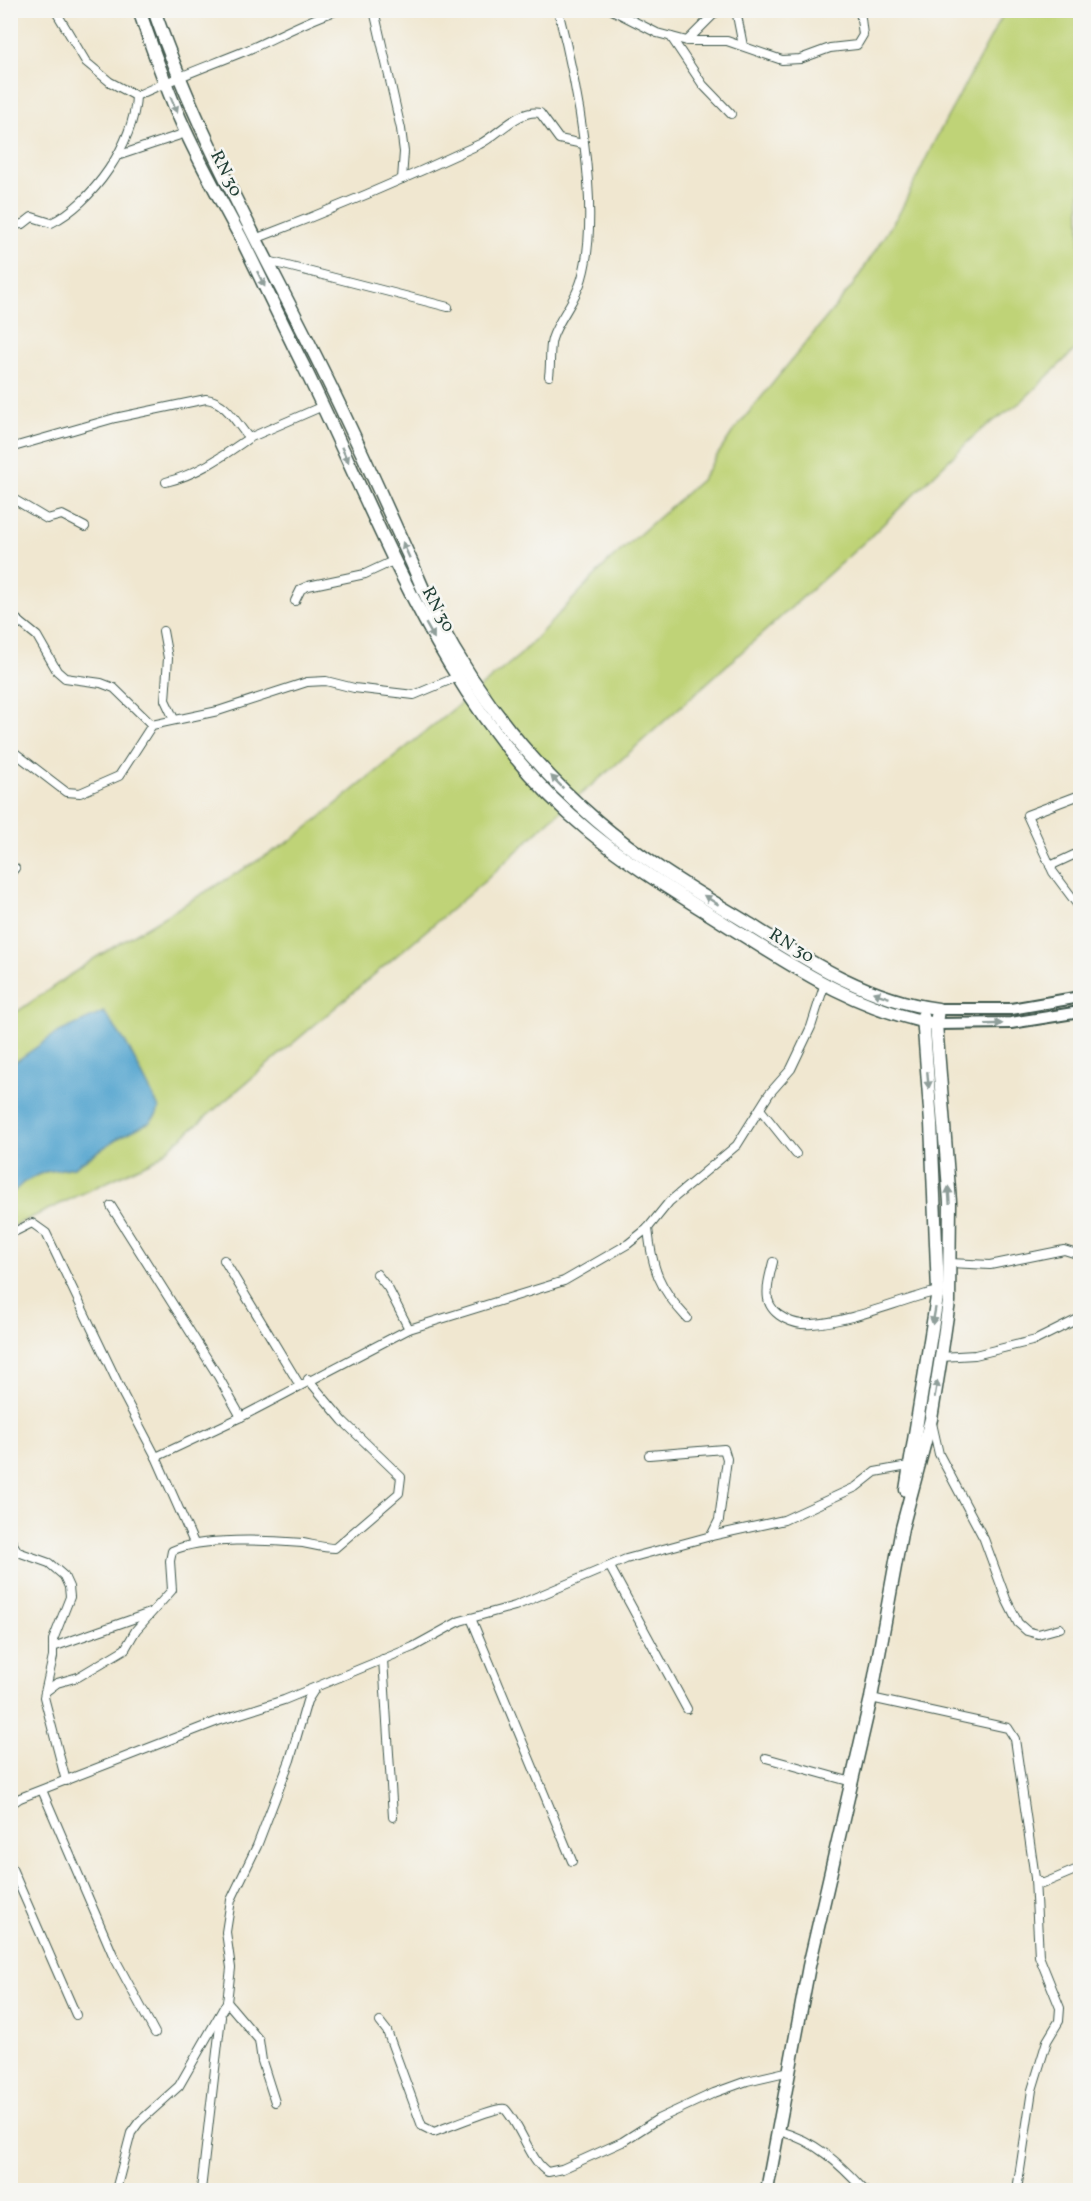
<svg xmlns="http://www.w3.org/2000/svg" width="1091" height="2201" font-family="Vollkorn,serif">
<rect width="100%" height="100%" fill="#f6f6f2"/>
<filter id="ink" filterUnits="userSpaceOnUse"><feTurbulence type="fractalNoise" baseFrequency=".0167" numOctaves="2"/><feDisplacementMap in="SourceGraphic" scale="12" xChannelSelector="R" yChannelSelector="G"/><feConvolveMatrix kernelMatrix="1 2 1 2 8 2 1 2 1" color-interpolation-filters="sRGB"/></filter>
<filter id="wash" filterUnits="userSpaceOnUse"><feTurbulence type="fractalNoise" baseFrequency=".008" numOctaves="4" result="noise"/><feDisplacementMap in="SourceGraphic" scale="24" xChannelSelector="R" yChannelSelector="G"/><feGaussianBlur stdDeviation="1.35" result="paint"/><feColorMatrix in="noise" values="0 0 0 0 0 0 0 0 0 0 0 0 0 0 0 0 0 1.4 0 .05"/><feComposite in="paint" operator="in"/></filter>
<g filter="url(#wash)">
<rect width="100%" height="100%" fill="#f0e7d0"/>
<!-- green -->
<polygon fill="#bfd377" stroke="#6f8856" stroke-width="1.5" points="1005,11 1080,11 1080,345 1021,402 978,432 870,537 612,768 550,820 486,880 156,1159 11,1227 11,1194 24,1182 45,1172 74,1167 120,1137 150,1122 159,1108 126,1043 103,1012 11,1065 11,1016 95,958 292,840 520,655 607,563 701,480 732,433 853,285 900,212 934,142"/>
<!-- water -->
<polygon fill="#55a5cf" stroke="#3a7182" stroke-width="1.5" points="104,1012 126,1043 159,1108 157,1114 150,1122 120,1137 74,1167 44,1172 24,1182 11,1194 11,1065 57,1033"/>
</g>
<g filter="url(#ink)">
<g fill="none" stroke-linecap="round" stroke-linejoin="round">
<defs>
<g id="street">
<polyline points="55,10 86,62 110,82 136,96"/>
<polyline points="374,10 401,129 404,152 402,179"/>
<polyline points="612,10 657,33 687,41 727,41 782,60 800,59 830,48 857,45 863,35 860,10"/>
<polyline points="736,10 743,46"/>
<polyline points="671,37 703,85 731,114"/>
<polyline points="687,41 718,10"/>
<path d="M 136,96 C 172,79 208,66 245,51 C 276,38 306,20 339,10"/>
<polyline points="120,155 186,133"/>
<path d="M 10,225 L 23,224 L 32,217 L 51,223 C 92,204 135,142 136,96"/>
<path d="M 255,239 C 332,210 407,178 480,144 C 498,135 520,108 540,113 L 559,139 L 583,144"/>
<polyline points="268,261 448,307"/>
<path d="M 549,376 C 551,364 549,350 552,339 C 558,319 576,301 582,278 C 602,208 576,80 558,10"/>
<path d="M 10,448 L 115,418 L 206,399 C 226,401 237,424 249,438 L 323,406"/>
<path d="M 166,482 C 198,474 223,456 249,438"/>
<polyline points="10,497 47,519 62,515 85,527"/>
<polyline points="295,601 301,589 308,586 365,574 393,561"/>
<polyline points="10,614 37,636 57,671 65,678 101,683 114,688 152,725"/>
<polyline points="163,631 168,658 165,700 174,719"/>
<polyline points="10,749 66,792 80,793 119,776 152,725 218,711 307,682 326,681 354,688 414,695 457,677"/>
<polyline points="1080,795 1027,815 1053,872 1080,908"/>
<polyline points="1050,866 1080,852"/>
<polyline points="10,874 15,868"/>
<polyline points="760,1109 796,1154"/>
<polyline points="111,1206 218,1376 241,1417"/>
<path d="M 648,1228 C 652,1269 659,1288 687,1318"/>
<polyline points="10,1234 32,1223 46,1233 124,1396 156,1457 194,1543"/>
<polyline points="224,1260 299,1384"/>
<path d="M 773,1262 C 770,1274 766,1287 768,1299 C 772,1317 796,1326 812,1324 C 854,1321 897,1301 938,1291"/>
<polyline points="950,1263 990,1265 1064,1250 1080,1255"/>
<polyline points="377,1274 388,1288 409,1329"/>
<polyline points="941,1357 975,1355 1036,1340 1080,1318"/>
<polyline points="932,1423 939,1454 984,1539 1006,1599 1018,1623 1027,1631 1038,1634 1060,1628"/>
<polyline points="649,1455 724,1449 727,1459 719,1520 711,1536"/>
<polyline points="156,1457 241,1417 409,1329 564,1281 628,1244 648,1228 669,1202 737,1145 769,1094 791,1069 811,1027 824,986"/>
<polyline points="10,1539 18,1552 49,1563 64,1576 69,1587 70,1597 53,1640 53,1657 44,1697 66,1781"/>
<polyline points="610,1567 687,1709"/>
<polyline points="471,1618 572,1861"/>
<polyline points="53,1647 150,1613"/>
<polyline points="383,1659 393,1817"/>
<path d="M 45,1692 L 57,1683 L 78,1677 L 125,1649 L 136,1630 L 172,1590 L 170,1561 L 172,1551 C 200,1537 270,1540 303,1543 C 314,1545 324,1548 335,1548 L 399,1493 L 401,1477 L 343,1421 L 308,1379"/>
<polyline points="871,1698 1008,1728 1015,1739 1035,1878 1042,1884 1080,1868"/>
<polyline points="766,1758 852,1782"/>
<polyline points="42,1790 113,1955 155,2033"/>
<polyline points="10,1792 14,1801"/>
<polyline points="10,1805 20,1798 218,1721 284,1700 413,1647 460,1621 515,1606 626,1559 711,1536 784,1520 856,1487 875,1472 908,1466"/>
<polyline points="10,1864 76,2015"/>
<polyline points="227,2002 259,2040 262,2061 275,2102"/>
<path d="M 380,2022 L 387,2031 L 422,2126 L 434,2132 C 446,2128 498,2106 505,2109 C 521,2126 531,2163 548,2172 L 562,2169 L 622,2142 L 658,2119 L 714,2093 L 747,2081 L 790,2071"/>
<path d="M 779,2131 C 816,2141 839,2163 864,2190"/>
<polyline points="116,2190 131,2133 139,2122 179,2086 227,2002 231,1968 226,1932 231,1900 257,1846 290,1760 307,1701 316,1687"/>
<polyline points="201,2190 221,2017"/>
<polyline points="1017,2190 1032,2090 1047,2041 1059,2021 1060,2008 1039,1956 1035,1879"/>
</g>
<g id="secondary">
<polyline points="938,1009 1011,1009 1080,997"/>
<polyline points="936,1024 1011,1023 1080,1012"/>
</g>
<g id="primary">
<path d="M 139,10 C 153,51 167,91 185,130 C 202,167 222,202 241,238 C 262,280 282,323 303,365 C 384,529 444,713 590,832 C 634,868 683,897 730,927 C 797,969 856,1009 936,1024"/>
<path d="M 154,10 C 197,135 262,248 320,365 C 351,427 379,490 407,552 C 417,574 426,597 437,619 C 477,695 532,765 597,821 C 642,860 695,891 746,922 C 805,959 866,1000 938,1009 L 936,1024 L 950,1202 L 949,1302 L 941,1357 L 931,1419 L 902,1528 L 871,1698 L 809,1966 L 767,2190"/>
<polyline points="906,1490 938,1291 931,1123 923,1016"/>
</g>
</defs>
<!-- street casing -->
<use href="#street" stroke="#3e564b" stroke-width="10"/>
<!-- secondary casing -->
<use href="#secondary" stroke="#3e564b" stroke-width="14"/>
<!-- primary casing -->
<use href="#primary" stroke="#3e564b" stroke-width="15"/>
<!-- street -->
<use href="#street" stroke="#fff" stroke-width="8"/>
<!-- secondary -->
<use href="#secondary" stroke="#fff" stroke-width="10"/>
<!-- primary -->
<use href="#primary" stroke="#fff" stroke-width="12"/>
</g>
<!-- one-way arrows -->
<defs><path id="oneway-solid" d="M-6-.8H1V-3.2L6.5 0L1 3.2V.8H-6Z" transform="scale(1.5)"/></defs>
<g fill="#8f9e9a">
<use href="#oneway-solid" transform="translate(174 105) rotate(67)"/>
<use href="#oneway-solid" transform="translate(261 279) rotate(64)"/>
<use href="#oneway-solid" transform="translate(345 455) rotate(66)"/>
<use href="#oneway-solid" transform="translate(406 550) rotate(-114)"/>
<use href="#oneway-solid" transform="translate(430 631) rotate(60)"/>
<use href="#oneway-solid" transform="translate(557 782) rotate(-135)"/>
<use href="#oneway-solid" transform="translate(711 900) rotate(-148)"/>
<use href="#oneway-solid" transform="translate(881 995) rotate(-161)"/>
<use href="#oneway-solid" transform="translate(994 1024) rotate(-2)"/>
<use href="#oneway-solid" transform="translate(928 1080) rotate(85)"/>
<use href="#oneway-solid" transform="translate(949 1195) rotate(-94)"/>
<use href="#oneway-solid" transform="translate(934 1316) rotate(100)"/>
<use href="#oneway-solid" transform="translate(936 1389) rotate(-80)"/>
</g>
</g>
<g text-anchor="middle" stroke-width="5" stroke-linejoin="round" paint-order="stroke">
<!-- street labels -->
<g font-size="18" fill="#1f3d34" stroke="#f6f6f2">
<text transform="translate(227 173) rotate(63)" y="6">RN 30</text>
<text transform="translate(439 609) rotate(61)" y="6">RN 30</text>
<text transform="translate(792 945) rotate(32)" y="6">RN 30</text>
</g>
</g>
<!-- margin -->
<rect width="1091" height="2201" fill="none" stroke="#f6f6f2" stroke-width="36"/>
</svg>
